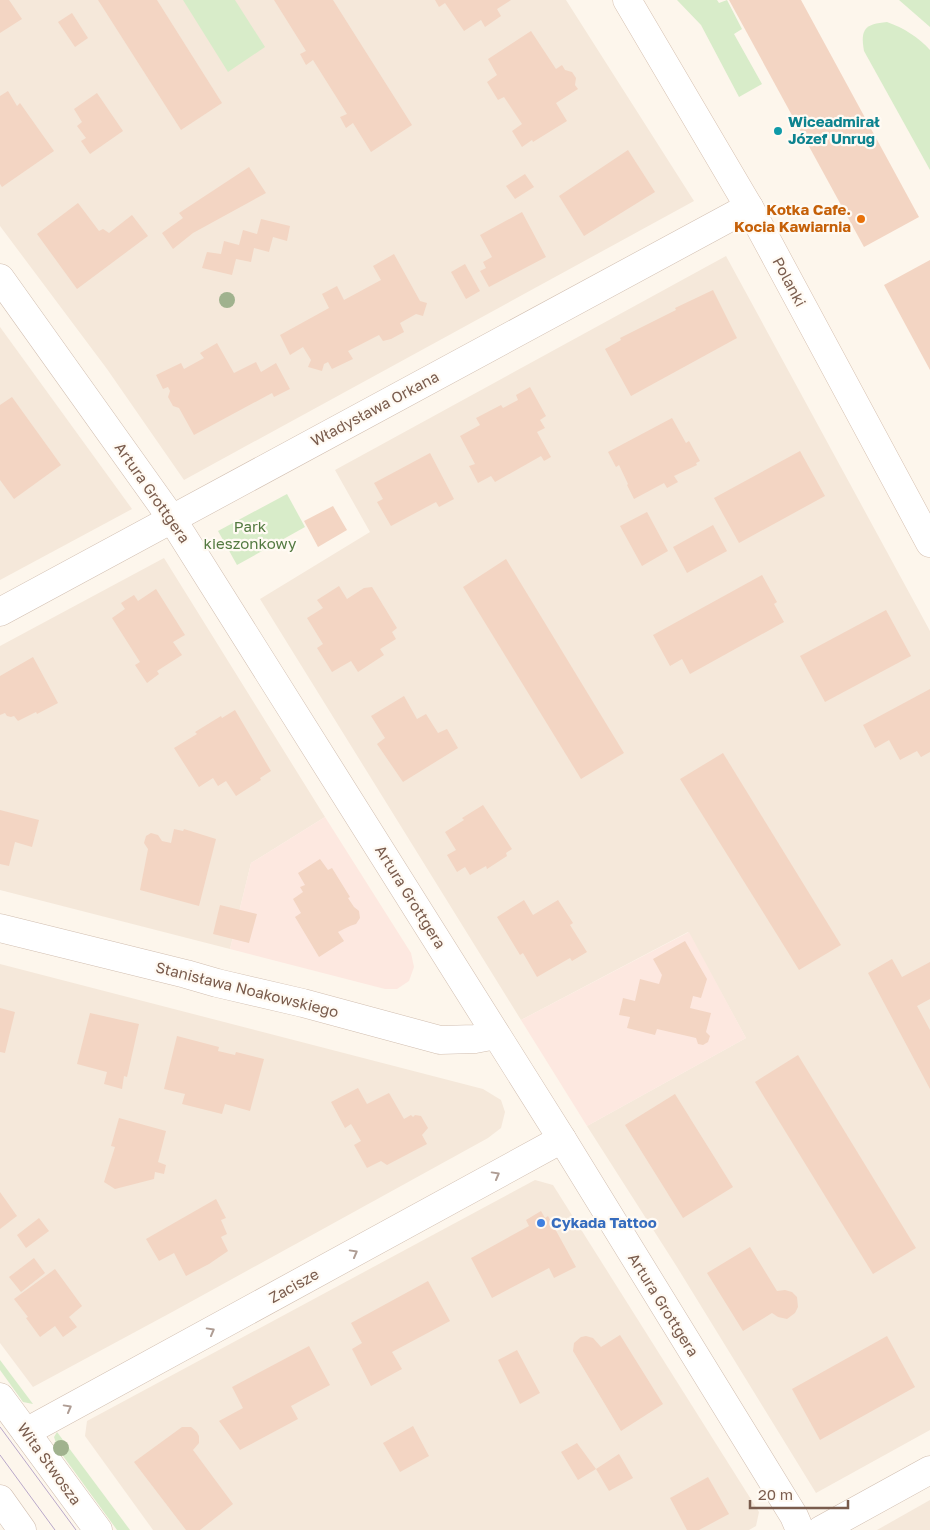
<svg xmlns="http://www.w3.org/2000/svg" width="930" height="1530" font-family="'Golos Text',sans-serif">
<rect width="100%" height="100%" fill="#fdf6ec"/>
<!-- residential -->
<g fill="#f5e8da">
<polygon points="0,0 566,0 694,201 184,480 107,369 0,226"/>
<polygon points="726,256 930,631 930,1430 816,1493 677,1267 587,1126 746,1038 688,932 521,1020 260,599 370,532 335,470"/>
<polygon points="0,327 132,509 0,580"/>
<polygon points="164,558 325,817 251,863 230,949 0,890 0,646"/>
<polygon points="0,964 483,1089 501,1100 505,1112 501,1128 488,1138 174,1311 33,1387 0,1343"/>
<polygon points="535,1180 553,1185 759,1512 756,1526 749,1530 153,1530 85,1436 87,1421"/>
<polygon points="930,1500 930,1530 877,1530"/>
</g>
<!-- commercial -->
<g fill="#fde8e0">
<polygon points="325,817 411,953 414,967 409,981 397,989 385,989 230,949 251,863"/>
<polygon points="689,932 746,1038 587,1126 521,1020"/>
</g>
<!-- green -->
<g fill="#d8ecc9">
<polygon points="183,0 235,0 265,47 228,72"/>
<polygon points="677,0 717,0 719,3 727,0 742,29 734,34 762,84 739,97 701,25"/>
<polygon points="899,0 930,0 930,27"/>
<path d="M 887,22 C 904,28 918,37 930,50 L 930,170 L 864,51 C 860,29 865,24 887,22 Z"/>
<polygon points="287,494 305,527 237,565 218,531"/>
<polygon points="0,1360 33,1404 23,1402 0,1370"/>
<polygon points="57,1432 130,1530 117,1530 58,1449 54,1437"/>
</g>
<!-- building -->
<g fill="#f3d5c3">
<polygon points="0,0 9,0 22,19 0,33"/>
<polygon points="98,0 157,0 222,103 181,130"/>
<polygon points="274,0 333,0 412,125 371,152 353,123 346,128 340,117 347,114 313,60 306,65 300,54 306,51"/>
<polygon points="435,0 511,0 497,9 501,16 485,27 481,20 464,31 445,3 439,7"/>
<polygon points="729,0 801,0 919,217 864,247"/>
<polygon points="72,13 88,38 75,47 58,22"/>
<polygon points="531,31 556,69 562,65 565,70 572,72 576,78 575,85 578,89 556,103 567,121 533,142 532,140 522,147 512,131 522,124 504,97 498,100 487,82 497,75 488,59"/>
<polygon points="8,91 17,106 20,103 54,151 2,187 0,184 0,96"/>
<polygon points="97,93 123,131 90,154 81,141 86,138 77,126 82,122 74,109"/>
<polygon points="628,150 655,192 584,236 559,196"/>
<polygon points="249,167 266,193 193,233 173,249 162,233 183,218 179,213"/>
<polygon points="525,174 534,187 515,199 506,186"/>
<polygon points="78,203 99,231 103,229 109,233 132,215 148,236 77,289 37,234"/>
<polygon points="522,212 546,257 489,287 480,271 486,268 483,262 492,257 480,235"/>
<polygon points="261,219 290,226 287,241 273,237 269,252 254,248 251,262 236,259 232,275 202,268 207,252 221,254 224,241 239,245 243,230 257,234"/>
<polygon points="394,254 420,301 427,303 423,316 416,314 400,323 404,332 391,339 383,341 379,335 348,351 353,359 332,369 328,362 324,364 322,371 308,367 311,360 303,347 290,355 280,335 329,308 322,294 337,286 344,300 381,280 373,266"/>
<polygon points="930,260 930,370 884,285"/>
<polygon points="465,264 480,291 466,299 451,272"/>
<polygon points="713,290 737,338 631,396 605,349 621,340 620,338 676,310 675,308"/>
<polygon points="217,343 234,373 256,362 261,372 276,363 290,389 274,397 272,393 194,435 179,408 173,406 168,397 170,391 168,387 163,389 156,375 181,363 184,369 204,358 200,353"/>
<polygon points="530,387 546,416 540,420 545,428 537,432 551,457 544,461 541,456 495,482 491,476 478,483 469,466 475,464 460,436 480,425 476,418 501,405 503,408 518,400 516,395"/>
<polygon points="12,397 61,465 14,499 0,480 0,405"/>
<polygon points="672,418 686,443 689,441 700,461 696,463 697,465 674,476 678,482 667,488 664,483 634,499 627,485 628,484 619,465 616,467 608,452"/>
<polygon points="800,451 825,496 739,543 714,498"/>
<polygon points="430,453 454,499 439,507 436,502 391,526 377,502 383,499 374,483"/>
<polygon points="333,506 347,530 318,547 304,521"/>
<polygon points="647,512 668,551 642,566 620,526"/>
<polygon points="713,525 727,551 687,573 673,547"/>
<polygon points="506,559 624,753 581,779 463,587"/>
<polygon points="762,575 777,602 774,604 784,622 690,674 682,659 670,666 653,635"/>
<polygon points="339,586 347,599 364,588 372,587 397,628 392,632 396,639 380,649 384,655 358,672 351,661 332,672 317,648 323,644 307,618 323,608 317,600"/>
<polygon points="156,589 185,635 173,642 182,655 157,671 159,674 147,683 135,665 140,662 112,618 125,609 121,603 134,595 138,601"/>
<polygon points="886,610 911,656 825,702 800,656"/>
<polygon points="33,657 58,703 37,714 36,712 18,721 14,716 11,717 7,716 5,713 0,715 0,676"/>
<polygon points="930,689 930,752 921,757 917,751 900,760 889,740 875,748 863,725"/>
<polygon points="404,696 417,719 426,714 438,733 447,729 458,748 403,782 377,744 385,738 371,716"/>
<polygon points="235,710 271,771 260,778 261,780 236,796 226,781 218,786 213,778 199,787 174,748 197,734 195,732 221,716 222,718"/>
<polygon points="723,753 841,945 799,970 680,779"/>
<polygon points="483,805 512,849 506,853 507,856 487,869 486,866 470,875 465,867 457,872 447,855 456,850 445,832 464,820 462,818"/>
<polygon points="0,810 39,820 32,847 15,842 9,866 0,864"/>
<polygon points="174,829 183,831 184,829 216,839 199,906 140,890 148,849 144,843 146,836 151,833 158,835 162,841 171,843"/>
<polygon points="320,859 328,870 332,868 350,897 348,898 354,907 359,911 360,918 356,924 350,926 338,932 344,941 319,957 295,917 301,913 293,899 303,892 300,887 305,885 298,873"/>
<polygon points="524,900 533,915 558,900 573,923 570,925 587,952 572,961 570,958 537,977 523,953 520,955 497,917"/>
<polygon points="220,905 257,914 249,943 213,934"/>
<polygon points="685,941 707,979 701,998 693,996 690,1008 711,1013 706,1032 710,1036 708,1042 703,1045 698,1044 696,1038 657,1029 655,1035 627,1028 630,1017 619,1015 623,998 635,1001 640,979 659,984 662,975 653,959"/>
<polygon points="892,959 902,977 930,962 930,999 917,1006 930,1030 930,1089 868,973"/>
<polygon points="0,1008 15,1012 5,1053 0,1052"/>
<polygon points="90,1013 139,1024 127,1077 124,1076 122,1089 104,1084 107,1072 77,1064"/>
<polygon points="177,1036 219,1047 218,1051 235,1055 236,1052 264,1059 250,1111 225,1104 222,1114 182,1104 185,1094 164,1089"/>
<polygon points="798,1055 916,1248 873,1274 755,1082"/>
<polygon points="358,1088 367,1104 389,1093 404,1119 411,1115 413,1117 415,1115 421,1116 428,1128 422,1135 427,1144 387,1165 381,1161 367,1168 354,1145 361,1141 351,1124 345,1128 331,1102"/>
<polygon points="675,1094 733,1187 683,1218 625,1125"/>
<polygon points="119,1118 166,1131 158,1162 166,1165 164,1174 155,1172 154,1179 115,1189 104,1182 115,1147 111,1146"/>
<polygon points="0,1192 17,1216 0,1229"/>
<polygon points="216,1199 226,1218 221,1220 227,1234 221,1237 228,1251 209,1264 186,1276 174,1253 159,1261 146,1239"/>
<polygon points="541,1211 545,1218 548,1216 576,1267 554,1278 549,1268 492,1298 471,1258 529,1226 526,1220"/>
<polygon points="39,1218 49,1231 26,1248 17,1235"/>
<polygon points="750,1247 777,1291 785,1290 792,1292 797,1297 798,1307 795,1313 787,1319 778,1317 772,1313 743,1331 707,1273"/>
<polygon points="34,1258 45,1273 21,1292 9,1277"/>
<polygon points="55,1269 82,1306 69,1317 77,1327 63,1337 55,1326 40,1337 26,1318 28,1317 14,1299"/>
<polygon points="428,1281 450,1321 392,1352 402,1369 371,1386 352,1349 362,1343 351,1323"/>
<polygon points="620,1335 663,1404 621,1431 573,1351 574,1343 581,1337 586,1336 593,1338 601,1347"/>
<polygon points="887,1336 915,1387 820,1440 792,1389"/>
<polygon points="309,1346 330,1385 291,1406 298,1419 240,1450 219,1421 243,1408 232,1387"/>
<polygon points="517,1350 540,1393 520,1404 498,1360"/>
<polygon points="413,1426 429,1456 400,1472 383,1443"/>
<polygon points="182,1427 191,1427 197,1432 199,1436 199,1443 193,1450 233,1504 200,1530 186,1530 134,1462"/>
<polygon points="577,1443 596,1469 578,1480 561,1452"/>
<polygon points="619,1454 633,1478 609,1491 596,1469"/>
<polygon points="708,1477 729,1514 699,1530 687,1530 670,1498"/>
</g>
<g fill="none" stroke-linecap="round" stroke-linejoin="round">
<defs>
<g id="street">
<polyline points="0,278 172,519 562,1139 794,1516 800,1530"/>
<polyline points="0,612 749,207"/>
<polyline points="0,928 186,974 217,983 303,1003 440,1040 475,1039 496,1035"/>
<polyline points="0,1397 98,1530"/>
<polyline points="26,1432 562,1139"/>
<polyline points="0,1499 22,1530"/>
<polyline points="821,1530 930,1470"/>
</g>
<polyline id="secondary" points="627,0 749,207 930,543"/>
</defs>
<!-- street casing -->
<use href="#street" stroke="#d1beb0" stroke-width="29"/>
<!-- secondary casing -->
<use href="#secondary" stroke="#d6c0b0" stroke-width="29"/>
<!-- street -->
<use href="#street" stroke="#fff" stroke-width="28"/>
<!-- secondary -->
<use href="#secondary" stroke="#fff" stroke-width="28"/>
<!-- tram -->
<g stroke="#b9a8c9" stroke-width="1">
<polyline points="0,1427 76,1530"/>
<polyline points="0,1455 55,1530"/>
</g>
</g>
<!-- trees -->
<g fill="#a0b28e">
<circle cx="227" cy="300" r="8"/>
<circle cx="61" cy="1448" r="8"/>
</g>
<!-- one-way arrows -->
<defs><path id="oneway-chevron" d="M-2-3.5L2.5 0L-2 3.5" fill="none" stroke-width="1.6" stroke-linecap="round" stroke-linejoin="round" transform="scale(1.25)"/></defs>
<g stroke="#af9d94">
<use href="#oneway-chevron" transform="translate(496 1175) rotate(-29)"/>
<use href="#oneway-chevron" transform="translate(354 1253) rotate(-29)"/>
<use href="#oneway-chevron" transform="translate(211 1331) rotate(-29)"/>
<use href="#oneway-chevron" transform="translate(68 1408) rotate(-29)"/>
</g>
<!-- markers -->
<circle fill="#0f9aa8" stroke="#fffaf3" stroke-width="2" cx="778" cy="131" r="5"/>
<circle fill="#e8710a" stroke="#fffaf3" stroke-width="2" cx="861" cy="219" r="5"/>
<circle fill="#3f7fe0" stroke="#fffaf3" stroke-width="2" cx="541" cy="1223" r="5"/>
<g text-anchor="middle" stroke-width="4.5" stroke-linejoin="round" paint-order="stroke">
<!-- culture labels -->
<g font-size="15" font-weight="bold" fill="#0d838f" stroke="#fffaf3" text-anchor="start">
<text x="788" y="127">Wiceadmirał<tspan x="788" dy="17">Józef Unrug</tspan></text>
</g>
<!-- food labels -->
<g font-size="15" font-weight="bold" fill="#c56008" stroke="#fffaf3" text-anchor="end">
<text x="851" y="215">Kotka Cafe.<tspan x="851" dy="17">Kocia Kawiarnia</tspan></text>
</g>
<!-- street labels -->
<g font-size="15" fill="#7a5c4d" stroke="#fffaf3">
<text transform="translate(789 282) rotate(62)" y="5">Polanki</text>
<text transform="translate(375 409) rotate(-28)" y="5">Władysława Orkana</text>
<text transform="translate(152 493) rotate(55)" y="5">Artura Grottgera</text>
<text transform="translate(410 897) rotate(58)" y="5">Artura Grottgera</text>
<text transform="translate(247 990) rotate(14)" y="5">Stanisława Noakowskiego</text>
<text transform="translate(294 1286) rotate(-29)" y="5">Zacisze</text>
<text transform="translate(663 1305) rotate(58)" y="5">Artura Grottgera</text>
<text transform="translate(49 1464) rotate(54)" y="5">Wita Stwosza</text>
</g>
<!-- park labels -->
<g font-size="15" fill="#537a41" stroke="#fffaf3">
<text x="250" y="532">Park<tspan x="250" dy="17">kieszonkowy</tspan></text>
</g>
<!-- shop labels -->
<g font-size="15" font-weight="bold" fill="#366cbe" stroke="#fffaf3" text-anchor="start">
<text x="551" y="1228">Cykada Tattoo</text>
</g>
</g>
<!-- scale -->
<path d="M750 1500v8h98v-8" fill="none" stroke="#7a5c4d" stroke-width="2.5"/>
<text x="758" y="1500" font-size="15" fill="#7a5c4d" stroke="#fffaf3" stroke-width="4" paint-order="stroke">20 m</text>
</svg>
